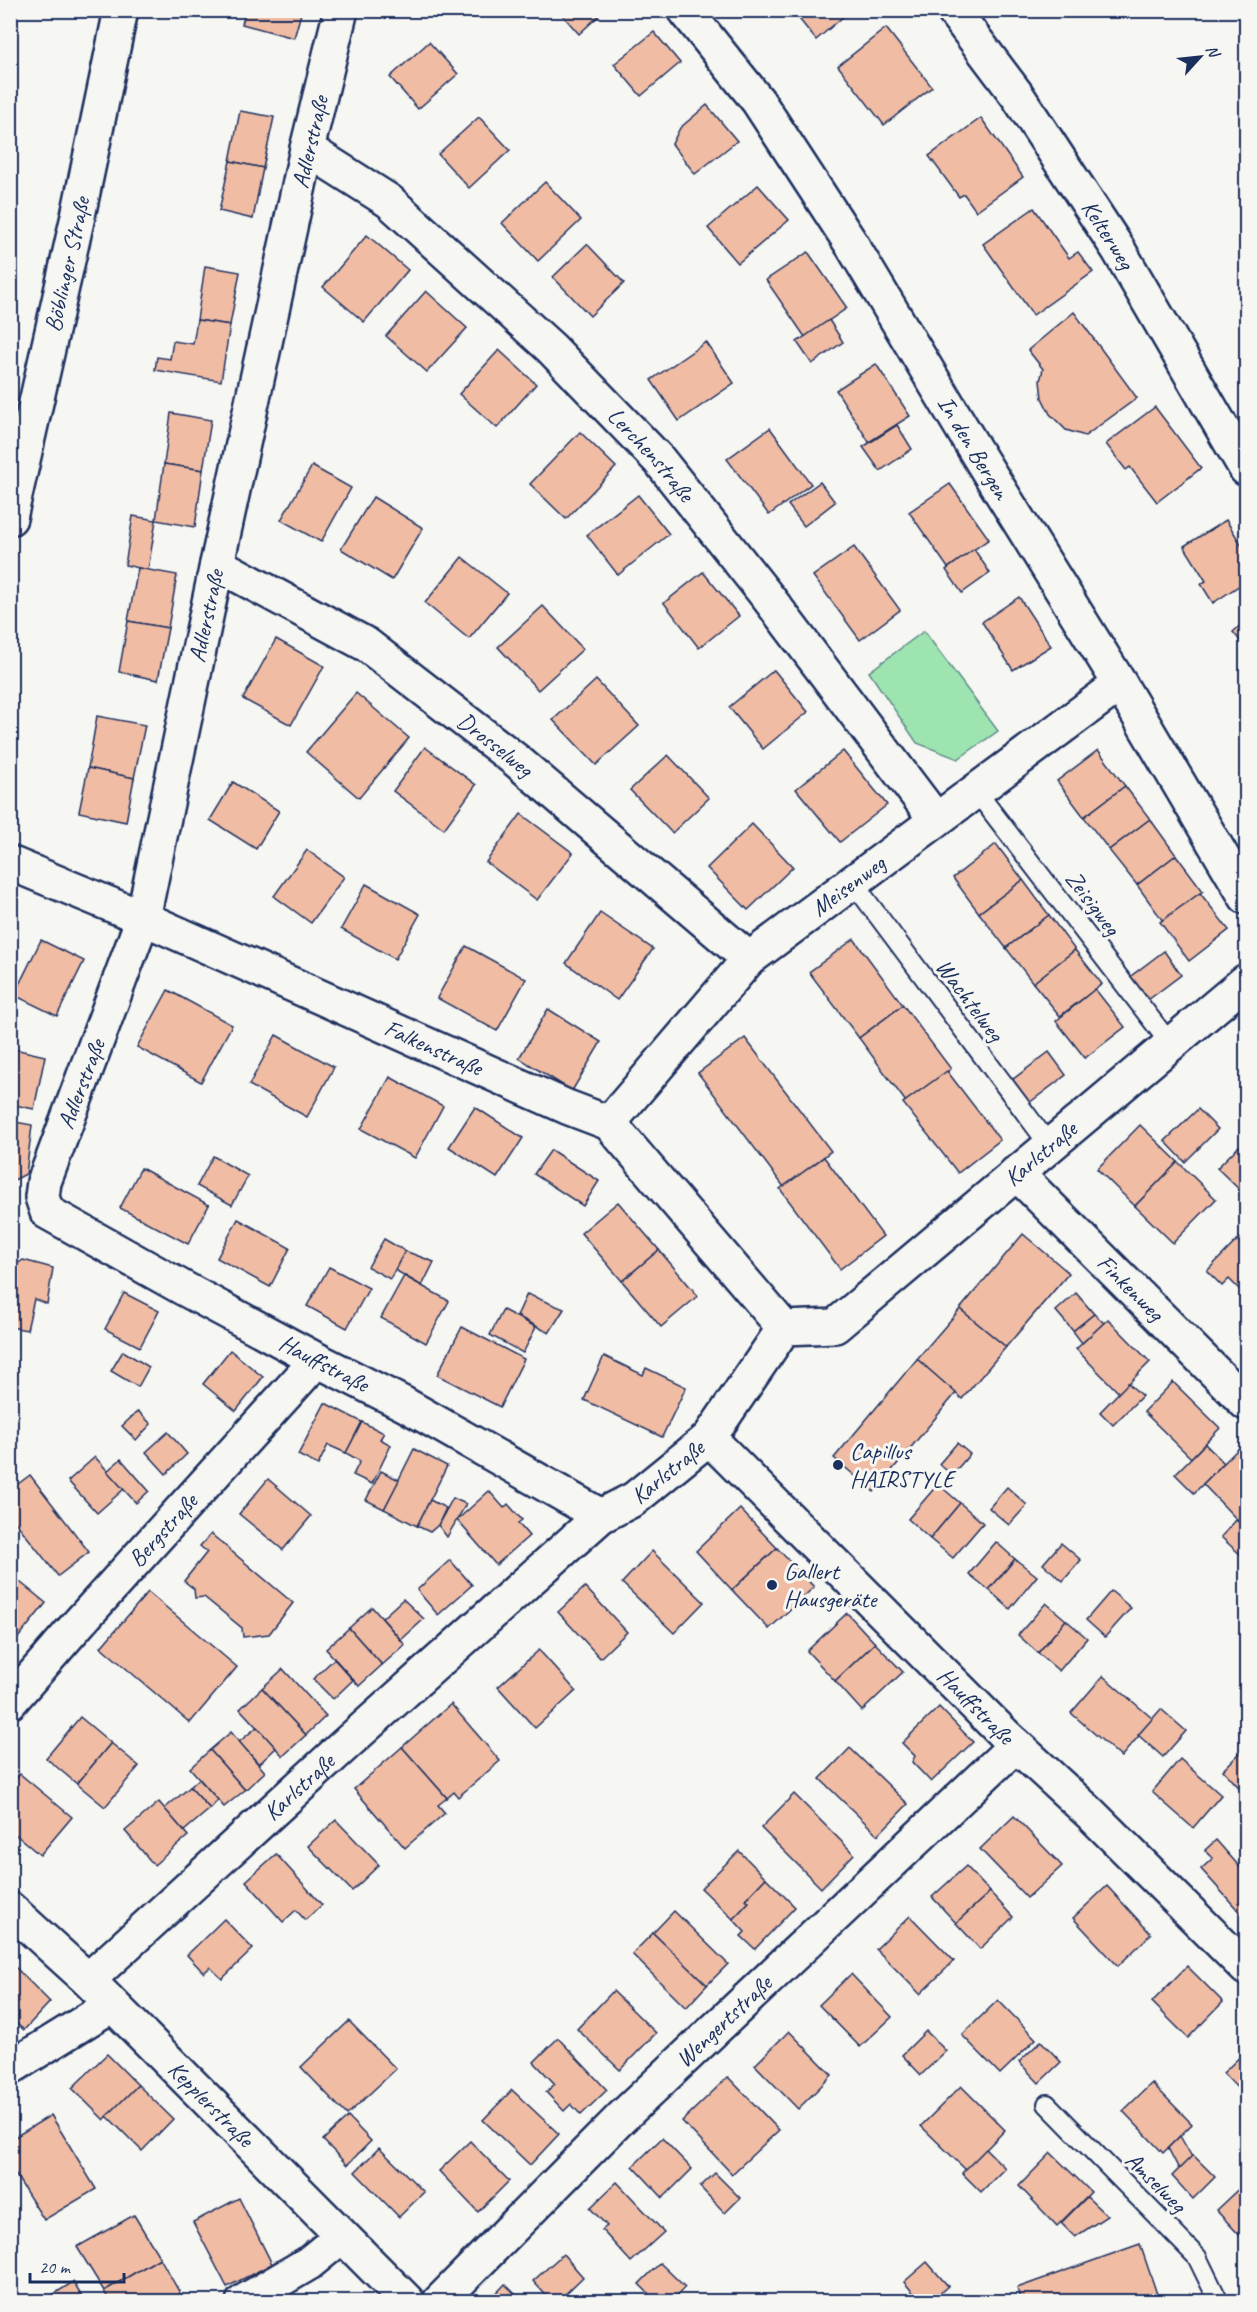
<svg xmlns="http://www.w3.org/2000/svg" width="1257" height="2312" font-family="Caveat,sans-serif">
<rect width="100%" height="100%" fill="#f6f6f2"/>
<filter id="ink" filterUnits="userSpaceOnUse"><feTurbulence type="fractalNoise" baseFrequency=".0167" numOctaves="2"/><feDisplacementMap in="SourceGraphic" scale="12" xChannelSelector="R" yChannelSelector="G"/><feConvolveMatrix kernelMatrix="1 2 1 2 8 2 1 2 1" color-interpolation-filters="sRGB"/></filter>
<g filter="url(#ink)">
<!-- green -->
<polygon fill="#9ee4b1" stroke="#5c8a88" stroke-width="1.5" points="924,631 998,731 958,759 917,743 869,672"/>
<!-- building -->
<g fill="#f1bca4" stroke="#1b2f5e" stroke-width="1.5">
<polygon points="246,10 302,10 294,38 242,24"/>
<polygon points="558,10 605,10 579,34"/>
<polygon points="792,10 851,10 816,40"/>
<polygon points="886,28 932,87 884,125 838,66"/>
<polygon points="654,32 680,63 641,96 614,64"/>
<polygon points="429,42 458,74 418,109 390,77"/>
<polygon points="707,105 737,141 695,174 672,144 680,128"/>
<polygon points="240,111 274,117 263,168 230,161"/>
<polygon points="479,117 510,150 469,188 438,154"/>
<polygon points="981,118 1023,177 976,211 964,194 959,197 929,156"/>
<polygon points="230,161 263,168 253,219 219,211"/>
<polygon points="545,182 581,220 538,261 502,223"/>
<polygon points="758,185 789,220 738,263 708,228"/>
<polygon points="1034,208 1069,258 1078,252 1093,272 1033,315 983,244"/>
<polygon points="367,235 408,270 364,322 323,287"/>
<polygon points="587,244 624,283 590,316 553,277"/>
<polygon points="808,252 847,308 805,337 766,280"/>
<polygon points="205,266 240,272 230,325 197,320"/>
<polygon points="426,291 467,328 427,372 386,336"/>
<polygon points="1074,312 1137,398 1085,436 1066,430 1050,414 1042,398 1040,381 1043,369 1028,350"/>
<polygon points="197,320 230,325 221,381 155,370 157,357 170,359 173,341 193,344"/>
<polygon points="829,320 843,342 812,364 797,342"/>
<polygon points="706,342 734,383 679,421 651,380"/>
<polygon points="499,350 536,384 497,428 459,394"/>
<polygon points="876,364 910,416 869,442 836,390"/>
<polygon points="1155,407 1201,468 1157,502 1130,467 1126,470 1106,444"/>
<polygon points="171,413 211,420 203,470 164,464"/>
<polygon points="897,425 912,449 880,471 863,447"/>
<polygon points="770,428 811,484 769,515 727,459"/>
<polygon points="580,432 616,467 566,519 530,484"/>
<polygon points="164,464 203,470 195,527 156,520"/>
<polygon points="312,466 351,488 321,542 281,520"/>
<polygon points="820,482 835,502 804,526 788,505"/>
<polygon points="950,484 989,539 948,568 909,512"/>
<polygon points="638,495 669,534 618,575 587,535"/>
<polygon points="373,497 423,528 392,580 341,549"/>
<polygon points="133,516 156,520 148,570 125,565"/>
<polygon points="1226,520 1246,552 1246,581 1213,603 1201,584 1206,581 1184,546"/>
<polygon points="854,547 900,610 860,640 813,576"/>
<polygon points="974,549 990,573 962,593 946,570"/>
<polygon points="462,557 507,593 469,639 425,603"/>
<polygon points="138,568 177,575 168,628 128,621"/>
<polygon points="703,572 739,616 699,648 664,603"/>
<polygon points="1019,597 1051,646 1013,670 982,622"/>
<polygon points="543,606 583,649 538,690 498,647"/>
<polygon points="1246,620 1246,648 1233,632"/>
<polygon points="128,621 168,628 158,680 119,672"/>
<polygon points="276,639 324,666 291,725 243,699"/>
<polygon points="774,670 808,712 763,749 729,707"/>
<polygon points="596,680 639,726 596,765 553,720"/>
<polygon points="356,693 409,738 359,798 306,752"/>
<polygon points="97,716 145,725 134,778 88,768"/>
<polygon points="425,747 476,785 444,829 393,791"/>
<polygon points="1098,750 1125,786 1084,817 1057,781"/>
<polygon points="843,751 887,805 840,842 796,789"/>
<polygon points="668,755 709,798 672,833 630,790"/>
<polygon points="88,768 134,778 126,822 79,812"/>
<polygon points="233,782 279,811 256,849 210,820"/>
<polygon points="1125,786 1150,819 1109,850 1084,817"/>
<polygon points="521,814 573,853 537,900 486,862"/>
<polygon points="1150,819 1176,855 1137,885 1109,850"/>
<polygon points="752,824 793,867 748,910 707,868"/>
<polygon points="996,844 1023,880 979,913 953,878"/>
<polygon points="307,850 344,877 311,923 274,896"/>
<polygon points="1176,855 1203,891 1163,921 1137,885"/>
<polygon points="1023,880 1049,915 1006,948 979,913"/>
<polygon points="366,884 420,914 395,959 341,929"/>
<polygon points="1200,893 1229,930 1189,961 1160,922"/>
<polygon points="600,913 653,949 617,1000 566,963"/>
<polygon points="1049,915 1075,950 1033,983 1006,948"/>
<polygon points="854,939 903,1005 859,1038 809,972"/>
<polygon points="41,940 84,961 57,1016 14,995"/>
<polygon points="466,946 526,979 497,1031 437,998"/>
<polygon points="1075,950 1102,984 1060,1016 1033,983"/>
<polygon points="1164,951 1181,975 1144,1003 1127,979"/>
<polygon points="1095,989 1125,1027 1085,1058 1056,1021"/>
<polygon points="168,990 232,1025 201,1082 137,1047"/>
<polygon points="903,1005 951,1069 906,1102 859,1038"/>
<polygon points="548,1009 601,1042 572,1091 519,1058"/>
<polygon points="276,1035 334,1067 307,1117 249,1085"/>
<polygon points="745,1038 831,1151 784,1187 698,1073"/>
<polygon points="10,1048 45,1056 34,1109 10,1104"/>
<polygon points="1049,1052 1066,1075 1029,1103 1012,1080"/>
<polygon points="947,1071 1000,1140 958,1173 903,1103"/>
<polygon points="390,1077 443,1106 415,1158 361,1129"/>
<polygon points="475,1107 523,1138 497,1178 449,1147"/>
<polygon points="1198,1109 1218,1129 1185,1162 1165,1141"/>
<polygon points="10,1121 32,1125 26,1174 10,1182"/>
<polygon points="1140,1125 1178,1162 1135,1206 1097,1169"/>
<polygon points="1239,1146 1246,1154 1246,1193 1245,1195 1217,1168"/>
<polygon points="551,1150 599,1181 583,1206 534,1174"/>
<polygon points="213,1156 248,1176 232,1205 197,1186"/>
<polygon points="824,1157 883,1236 840,1269 780,1189"/>
<polygon points="1178,1162 1216,1199 1173,1243 1135,1206"/>
<polygon points="141,1168 209,1205 188,1244 120,1208"/>
<polygon points="618,1202 659,1250 622,1281 581,1233"/>
<polygon points="238,1219 290,1248 270,1287 217,1258"/>
<polygon points="1246,1231 1246,1296 1229,1279 1222,1286 1207,1271"/>
<polygon points="1023,1234 1069,1273 1006,1347 960,1309"/>
<polygon points="384,1239 405,1251 390,1279 368,1267"/>
<polygon points="659,1250 698,1296 661,1327 622,1281"/>
<polygon points="405,1251 434,1262 422,1286 395,1270"/>
<polygon points="23,1260 53,1268 47,1304 34,1299 27,1330 10,1327 10,1269"/>
<polygon points="329,1267 369,1288 347,1328 307,1306"/>
<polygon points="404,1276 449,1301 426,1343 381,1318"/>
<polygon points="124,1293 159,1311 140,1347 105,1329"/>
<polygon points="1076,1293 1094,1314 1073,1331 1056,1311"/>
<polygon points="527,1294 564,1309 549,1333 517,1316"/>
<polygon points="960,1309 1006,1347 962,1399 917,1359"/>
<polygon points="503,1310 536,1327 523,1353 490,1335"/>
<polygon points="1094,1314 1104,1323 1082,1343 1073,1331"/>
<polygon points="1108,1319 1150,1362 1119,1393 1076,1349"/>
<polygon points="462,1327 524,1359 500,1407 437,1375"/>
<polygon points="230,1350 263,1377 236,1411 203,1384"/>
<polygon points="123,1351 149,1367 138,1387 111,1371"/>
<polygon points="604,1356 643,1375 646,1368 686,1387 662,1437 584,1400"/>
<polygon points="917,1359 956,1393 874,1492 834,1458"/>
<polygon points="1173,1382 1220,1428 1191,1458 1144,1412"/>
<polygon points="1128,1383 1142,1396 1113,1425 1100,1412"/>
<polygon points="325,1403 362,1422 346,1453 328,1445 318,1465 298,1455"/>
<polygon points="138,1411 151,1424 136,1440 122,1426"/>
<polygon points="362,1422 384,1433 380,1439 391,1445 372,1484 353,1475 360,1461 346,1453"/>
<polygon points="168,1432 187,1454 166,1474 146,1452"/>
<polygon points="957,1443 970,1454 952,1475 939,1464"/>
<polygon points="1205,1444 1224,1463 1194,1493 1175,1474"/>
<polygon points="1239,1448 1246,1455 1246,1523 1243,1526 1203,1484"/>
<polygon points="414,1449 447,1466 417,1526 384,1509"/>
<polygon points="95,1457 124,1489 97,1513 68,1481"/>
<polygon points="121,1459 149,1491 136,1503 107,1471"/>
<polygon points="381,1471 399,1480 384,1509 366,1500"/>
<polygon points="30,1475 89,1552 58,1576 10,1515 10,1490"/>
<polygon points="268,1479 311,1516 283,1550 239,1514"/>
<polygon points="938,1484 960,1503 930,1539 908,1519"/>
<polygon points="1007,1487 1027,1505 1009,1525 989,1508"/>
<polygon points="489,1491 504,1508 508,1504 522,1520 518,1523 529,1536 496,1565 457,1520"/>
<polygon points="453,1498 466,1504 447,1537 438,1525"/>
<polygon points="430,1500 446,1508 438,1525 430,1532 417,1526"/>
<polygon points="960,1503 983,1523 953,1558 930,1539"/>
<polygon points="740,1509 777,1548 732,1590 696,1551"/>
<polygon points="1236,1520 1243,1526 1246,1523 1246,1552 1242,1556 1221,1537"/>
<polygon points="211,1534 293,1603 269,1634 243,1637 242,1628 204,1597 195,1598 194,1589 184,1581 207,1552 200,1546"/>
<polygon points="996,1542 1015,1559 989,1590 969,1574"/>
<polygon points="1061,1543 1081,1560 1063,1581 1043,1564"/>
<polygon points="777,1548 814,1587 769,1629 732,1590"/>
<polygon points="652,1551 704,1602 674,1633 622,1583"/>
<polygon points="1015,1559 1037,1576 1010,1609 989,1590"/>
<polygon points="450,1560 472,1585 438,1615 417,1590"/>
<polygon points="10,1574 46,1603 18,1638 10,1632"/>
<polygon points="585,1587 627,1632 600,1658 558,1612"/>
<polygon points="1111,1591 1131,1608 1105,1637 1086,1620"/>
<polygon points="148,1592 237,1667 190,1723 101,1647"/>
<polygon points="403,1599 424,1619 401,1640 382,1618"/>
<polygon points="1046,1603 1066,1620 1038,1653 1018,1635"/>
<polygon points="372,1607 405,1645 382,1665 349,1628"/>
<polygon points="847,1613 875,1643 835,1681 807,1651"/>
<polygon points="1066,1620 1087,1638 1059,1671 1038,1653"/>
<polygon points="349,1628 382,1665 359,1686 326,1649"/>
<polygon points="875,1643 903,1672 862,1711 835,1681"/>
<polygon points="539,1650 576,1691 535,1728 498,1687"/>
<polygon points="334,1659 353,1680 333,1699 313,1679"/>
<polygon points="283,1669 326,1716 306,1735 262,1688"/>
<polygon points="1103,1676 1153,1719 1121,1757 1071,1713"/>
<polygon points="262,1688 306,1735 283,1756 240,1709"/>
<polygon points="451,1704 500,1761 458,1797 454,1792 447,1798 402,1747"/>
<polygon points="939,1707 973,1742 931,1782 912,1762 915,1756 902,1743"/>
<polygon points="1161,1709 1186,1731 1163,1757 1138,1735"/>
<polygon points="80,1717 111,1743 77,1784 46,1758"/>
<polygon points="257,1727 276,1748 259,1764 239,1742"/>
<polygon points="231,1732 265,1772 245,1790 210,1750"/>
<polygon points="111,1743 139,1766 105,1807 77,1784"/>
<polygon points="402,1747 447,1798 438,1805 445,1813 405,1848 354,1789"/>
<polygon points="1246,1747 1246,1795 1223,1770"/>
<polygon points="850,1748 908,1804 878,1835 820,1779"/>
<polygon points="210,1750 245,1790 224,1807 190,1768"/>
<polygon points="1180,1759 1221,1795 1193,1828 1152,1792"/>
<polygon points="20,1774 72,1817 40,1855 10,1830 10,1786"/>
<polygon points="199,1779 218,1800 210,1809 190,1787"/>
<polygon points="190,1787 210,1809 184,1831 164,1809"/>
<polygon points="794,1794 854,1854 821,1888 761,1828"/>
<polygon points="159,1802 188,1836 154,1865 125,1831"/>
<polygon points="1014,1816 1062,1866 1027,1898 980,1849"/>
<polygon points="336,1820 379,1865 352,1891 308,1846"/>
<polygon points="1216,1840 1246,1874 1246,1919 1201,1869 1213,1858 1205,1850"/>
<polygon points="739,1851 766,1878 746,1899 749,1902 733,1919 701,1888"/>
<polygon points="276,1854 322,1905 305,1920 296,1910 283,1922 246,1881"/>
<polygon points="966,1866 990,1892 956,1923 932,1897"/>
<polygon points="766,1878 795,1907 755,1949 741,1936 745,1932 733,1919 749,1902 746,1899"/>
<polygon points="1107,1886 1151,1934 1118,1966 1073,1918"/>
<polygon points="990,1892 1013,1917 980,1949 956,1923"/>
<polygon points="674,1911 728,1964 707,1985 653,1933"/>
<polygon points="910,1916 954,1961 920,1994 876,1949"/>
<polygon points="224,1919 253,1949 222,1979 210,1967 204,1973 187,1955"/>
<polygon points="653,1933 707,1985 686,2008 632,1954"/>
<polygon points="12,1964 50,2002 24,2030 10,2018"/>
<polygon points="1187,1966 1223,2002 1188,2038 1152,2002"/>
<polygon points="851,1974 892,2017 860,2047 819,2005"/>
<polygon points="613,1991 656,2033 620,2070 577,2029"/>
<polygon points="998,2000 1036,2039 1000,2074 962,2035"/>
<polygon points="349,2021 396,2069 347,2115 301,2067"/>
<polygon points="789,2031 832,2075 798,2109 755,2065"/>
<polygon points="926,2031 946,2051 921,2075 902,2055"/>
<polygon points="558,2038 607,2090 581,2115 571,2104 564,2111 546,2092 555,2084 534,2062"/>
<polygon points="1041,2041 1061,2062 1039,2083 1019,2062"/>
<polygon points="1246,2051 1246,2097 1223,2073"/>
<polygon points="107,2054 138,2085 104,2120 72,2088"/>
<polygon points="728,2077 779,2130 732,2174 682,2121"/>
<polygon points="1152,2083 1192,2124 1163,2153 1123,2111"/>
<polygon points="138,2085 173,2119 142,2151 107,2116"/>
<polygon points="961,2086 1005,2130 966,2170 921,2126"/>
<polygon points="512,2090 559,2134 530,2165 483,2120"/>
<polygon points="51,2115 96,2189 44,2220 10,2166 10,2140"/>
<polygon points="348,2117 371,2141 347,2165 323,2140"/>
<polygon points="1180,2136 1192,2157 1179,2169 1168,2148"/>
<polygon points="662,2138 692,2169 663,2198 633,2166"/>
<polygon points="470,2141 509,2181 478,2212 439,2171"/>
<polygon points="379,2148 424,2192 399,2217 355,2172"/>
<polygon points="986,2149 1005,2168 981,2192 962,2173"/>
<polygon points="1051,2153 1091,2192 1057,2226 1019,2186"/>
<polygon points="1193,2155 1215,2177 1193,2199 1172,2176"/>
<polygon points="715,2173 740,2198 725,2213 700,2187"/>
<polygon points="617,2182 664,2232 631,2262 602,2230 607,2226 590,2208"/>
<polygon points="1246,2182 1246,2242 1216,2210"/>
<polygon points="1087,2197 1107,2216 1075,2237 1061,2223"/>
<polygon points="239,2198 272,2264 227,2287 193,2222"/>
<polygon points="134,2215 160,2258 104,2291 77,2247"/>
<polygon points="1140,2244 1158,2297 1147,2302 1021,2302 1017,2288"/>
<polygon points="563,2254 583,2277 557,2302 552,2302 533,2281"/>
<polygon points="160,2258 185,2302 110,2302 104,2291"/>
<polygon points="927,2262 948,2286 930,2302 921,2302 904,2282"/>
<polygon points="660,2263 685,2287 671,2302 657,2302 639,2284"/>
<polygon points="73,2282 85,2302 41,2302"/>
<polygon points="505,2284 523,2302 488,2302"/>
</g>
<g fill="none" stroke-linecap="round" stroke-linejoin="round">
<defs>
<g id="lane">
<polyline points="976,791 1171,1045"/>
<polyline points="852,881 1050,1146"/>
<polyline points="1047,2104 1197,2257 1219,2302"/>
</g>
<g id="street">
<path id="s1" d="M 341,10 L 307,149 L 217,564 L 143,918 L 44,1182 L 42,1197 L 47,1212 L 183,1288 L 317,1360 L 404,1404 L 601,1516"/>
<path id="s2" d="M 685,10 L 758,101 L 852,245 L 978,455 L 1120,684 L 1246,897"/>
<path id="s3" d="M 953,10 L 1017,95 L 1118,249 L 1246,469"/>
<path id="s4" d="M 307,149 L 389,201 L 551,348 L 659,460 L 770,600 L 936,820"/>
<path id="s5" d="M 217,564 L 367,645 L 517,761 L 749,959"/>
<path id="s6" d="M 10,863 L 143,918 L 567,1107 L 609,1123 L 784,1328"/>
<path id="s7" d="M 609,1123 L 749,959 L 1120,684"/>
<path id="s8" d="M 1016,1173 L 1246,1403"/>
<path id="s9" d="M 709,1438 L 1005,1735 L 1091,1814 L 1246,1968"/>
<path id="s10" d="M 10,1702 L 77,1625 L 317,1360"/>
<path id="s11" d="M 10,1909 L 88,1980 L 408,2302"/>
<path id="s12" d="M 88,1980 L 347,1743 L 601,1516 L 634,1499 L 709,1438 L 784,1328 L 835,1326 L 1246,981"/>
<polyline points="10,2068 112,2005"/>
<polyline points="243,2302 309,2263 342,2236"/>
<path id="s13" d="M 439,2302 L 621,2118 L 1016,1745"/>
</g>
<g id="secondary">
<path id="s14" d="M 10,518 L 78,216 L 121,10"/>
</g>
</defs>
<!-- lane casing -->
<use href="#lane" stroke="#1b2f5e" stroke-width="22"/>
<!-- street casing -->
<use href="#street" stroke="#1b2f5e" stroke-width="38"/>
<!-- secondary casing -->
<use href="#secondary" stroke="#1b2f5e" stroke-width="38"/>
<!-- lane -->
<use href="#lane" stroke="#f6f6f2" stroke-width="18"/>
<!-- street -->
<use href="#street" stroke="#f6f6f2" stroke-width="33"/>
<!-- secondary -->
<use href="#secondary" stroke="#f6f6f2" stroke-width="33"/>
</g>
</g>
<!-- markers -->
<g fill="#1b2f5e" stroke="#f6f6f2" stroke-width="2">
<circle cx="838" cy="1465" r="6"/>
<circle cx="772" cy="1585" r="6"/>
</g>
<g text-anchor="middle" stroke-width="6" stroke-linejoin="round" paint-order="stroke">
<!-- street labels -->
<g font-size="24" fill="#1b2f5e" stroke="#f6f6f2">
<text transform="translate(310 142) rotate(-77)" y="8">Adlerstraße</text>
<text dy="8" stroke="none"><textPath href="#s3" startOffset="273">Kelterweg</textPath></text>
<text dy="8" stroke="none"><textPath href="#s14" startOffset="260">Böblinger Straße</textPath></text>
<text dy="8" stroke="none"><textPath href="#s2" startOffset="525">In den Bergen</textPath></text>
<text dy="8" stroke="none"><textPath href="#s4" startOffset="462">Lerchenstraße</textPath></text>
<text transform="translate(206 616) rotate(-78)" y="8">Adlerstraße</text>
<text dy="8" stroke="none"><textPath href="#s5" startOffset="333">Drosselweg</textPath></text>
<text dy="8" stroke="none"><textPath href="#s7" startOffset="339">Meisenweg</textPath></text>
<text transform="translate(1093 903) rotate(53)" y="8">Zeisigweg</text>
<text transform="translate(970 1000) rotate(53)" y="8">Wachtelweg</text>
<text dy="8" stroke="none"><textPath href="#s6" startOffset="462">Falkenstraße</textPath></text>
<text transform="translate(81 1084) rotate(-69)" y="8">Adlerstraße</text>
<text dy="8" stroke="none"><textPath href="#s12" startOffset="1278">Karlstraße</textPath></text>
<text dy="8" stroke="none"><textPath href="#s8" startOffset="162">Finkenweg</textPath></text>
<text dy="8" stroke="none"><textPath href="#s1" startOffset="1558">Hauffstraße</textPath></text>
<text dy="8" stroke="none"><textPath href="#s12" startOffset="772">Karlstraße</textPath></text>
<text dy="8" stroke="none"><textPath href="#s10" startOffset="230">Bergstraße</textPath></text>
<text dy="8" stroke="none"><textPath href="#s9" startOffset="378">Hauffstraße</textPath></text>
<text dy="8" stroke="none"><textPath href="#s12" startOffset="286">Karlstraße</textPath></text>
<text dy="8" stroke="none"><textPath href="#s13" startOffset="400">Wengertstraße</textPath></text>
<text dy="8" stroke="none"><textPath href="#s11" startOffset="280">Kepplerstraße</textPath></text>
<text transform="translate(1156 2182) rotate(45)" y="8">Amselweg</text>
</g>
<!-- poi labels -->
<g font-size="24" fill="#1b2f5e" stroke="#f6f6f2" text-anchor="start">
<text x="850" y="1459">Capillus<tspan x="850" dy="28">HAIRSTYLE</tspan></text>
<text x="784" y="1579">Gallert<tspan x="784" dy="28">Hausgeräte</tspan></text>
</g>
</g>
<!-- margin -->
<rect width="1257" height="2312" fill="none" stroke="#f6f6f2" stroke-width="36"/>
<rect x="18" y="18" width="1221" height="2276" fill="none" stroke="#1b2f5e" stroke-width="2" filter="url(#ink)"/>
<!-- north arrow -->
<g transform="translate(1200 57) rotate(63)" stroke="#f6f6f2" stroke-width="4.5" paint-order="stroke">
<path d="M0-4.5L10 22L0 15L-10 22Z" fill="#1b2f5e"/>
<text y="-9" font-size="16" font-weight="bold" text-anchor="middle" fill="#1b2f5e">N</text>
</g>
<!-- scale -->
<path d="M30 2273v9h94v-9" fill="none" stroke="#1b2f5e" stroke-width="3"/>
<text x="39" y="2273" font-size="18" fill="#1b2f5e" stroke="#f6f6f2" stroke-width="4.5" paint-order="stroke">20 m</text>
</svg>
